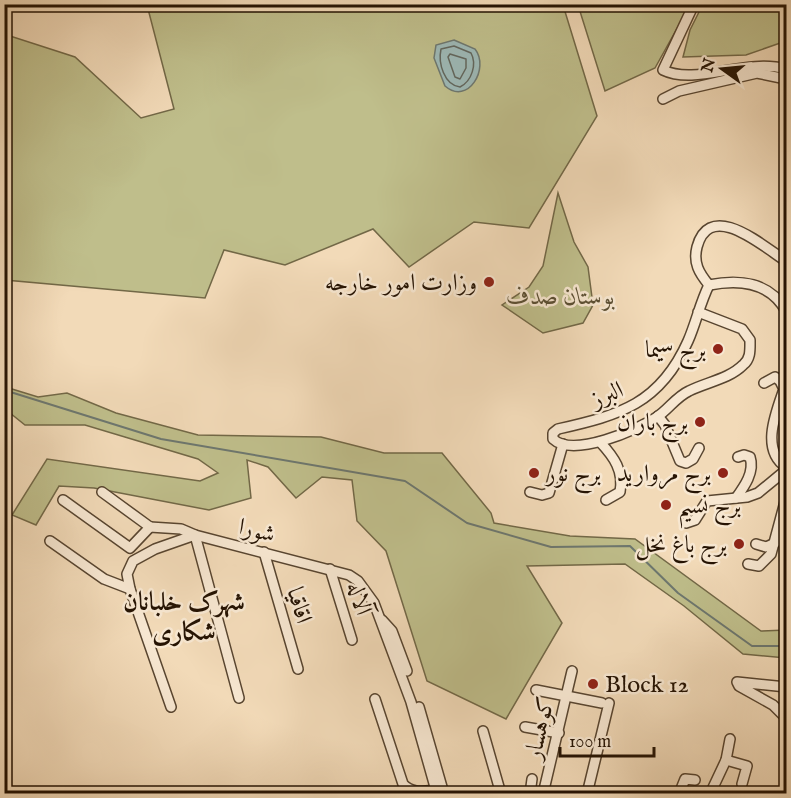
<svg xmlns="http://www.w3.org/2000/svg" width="791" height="798" font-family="'IM FELL English',Amiri,serif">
<rect width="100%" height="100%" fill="#f2dab8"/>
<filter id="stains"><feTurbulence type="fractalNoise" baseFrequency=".00333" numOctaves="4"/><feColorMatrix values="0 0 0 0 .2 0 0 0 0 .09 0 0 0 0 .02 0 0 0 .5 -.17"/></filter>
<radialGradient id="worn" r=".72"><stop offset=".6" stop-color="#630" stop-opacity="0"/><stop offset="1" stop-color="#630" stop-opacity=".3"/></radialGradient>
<!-- green -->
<g fill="#bfbe8b" stroke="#726847" stroke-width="1.5">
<polygon points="703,4 786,5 786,41 746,55 683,57 690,30"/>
<polygon points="147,5 563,5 597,116 529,228 474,222 409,267 373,229 285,265 224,250 205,298 5,280 4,34 75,57 141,118 174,109"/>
<polygon points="578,5 690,5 655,68 605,91"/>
<polygon points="558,193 574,242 588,267 593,305 583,323 543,333 502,305 529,287 543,266"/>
<polygon points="4,383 12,389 38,397 67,393 116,413 198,435 321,437 384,453 442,453 491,513 494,523 570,536 635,539 761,631 786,630 786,658 743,654 684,606 625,564 527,566 562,623 506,719 427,681 386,551 357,521 352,480 322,477 296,498 268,467 247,460 251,498 209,510 94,488 59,486 36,525 12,515 47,459 200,481 218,473 198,459 85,425 25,425 5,409"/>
</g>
<!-- water -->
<path fill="#9db9b7" stroke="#6d776f" stroke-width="1.5" d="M 454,40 L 475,49 C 490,68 468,106 445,86 L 434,58 L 436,45 Z"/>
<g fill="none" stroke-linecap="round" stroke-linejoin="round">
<!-- shore -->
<g stroke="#61665d" stroke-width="1.5">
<path d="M 454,46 L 471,53 C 477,64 472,81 460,87 C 444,85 438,63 441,49 Z"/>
<polygon points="450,54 466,59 466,68 460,79 455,77 448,57"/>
</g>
<!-- stream -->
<polyline stroke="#6d776f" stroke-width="2" points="4,390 161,439 405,481 467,523 551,547 630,546 678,593 752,646 786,646"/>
<defs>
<g id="minor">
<path d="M 694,4 L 663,70 C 696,86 744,58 786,69"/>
<polyline points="663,99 679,91 757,73 786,79"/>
<path d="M 709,285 C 699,273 693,263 697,247 C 710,198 765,248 786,261"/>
<path d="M 709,285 C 739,279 770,282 786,311"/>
<path d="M 698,312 L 742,329 L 750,340 C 750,349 751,359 743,365 C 729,379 707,382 689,391 C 676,397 669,409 657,417 C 637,430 573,458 553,439 L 553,433 L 558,429 C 620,415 660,404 688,341 C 696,323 700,303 709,285"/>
<path d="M 764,383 L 775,377 L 780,381 L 784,389 C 776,412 760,450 786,467"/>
<polyline points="658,416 665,425 680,461 686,463 693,459 699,448"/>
<path d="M 600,442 C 614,457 624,471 620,492 L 606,500"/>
<polyline points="102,492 150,527"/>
<polyline points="530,492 542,495 549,493 563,444"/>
<path d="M 736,498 C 744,487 755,472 750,457 L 744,455 L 738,457"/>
<polyline points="63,500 130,548 150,527"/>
<polyline points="686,523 695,520 707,501 747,497 758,493 786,470"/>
<polyline points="150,527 181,529 195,535 239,698"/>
<polyline points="50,541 104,579 130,589"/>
<polyline points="756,544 766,547 775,543"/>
<polyline points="264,552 298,669"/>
<polyline points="748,564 759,566 771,554 786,498"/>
<polyline points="330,569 352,640"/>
<polyline points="382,620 392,631 407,671"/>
<polyline points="786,687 737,682 739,686 773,705 786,718"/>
<polyline points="536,690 602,703"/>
<path d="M 375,699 L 403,784 C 412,794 424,791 437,790"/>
<polyline points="171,707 130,589 127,574 133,561 155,549 195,535 349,575 358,581 374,603 411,702 437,794"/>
<polyline points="419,707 444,794"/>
<polyline points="525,727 559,733"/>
<polyline points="483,731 501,794"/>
<polyline points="726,760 747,766 742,784"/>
<polyline points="530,794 532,779"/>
<polyline points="543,794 572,671"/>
<polyline points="587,794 609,703"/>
<polyline points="679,794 685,779 695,780"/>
<polyline points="710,794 726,760 730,739"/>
</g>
</defs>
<!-- minor casing -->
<use href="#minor" stroke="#584530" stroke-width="12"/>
<!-- minor -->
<use href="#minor" stroke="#f7e7d1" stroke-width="9"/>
</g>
<!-- markers -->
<g fill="#8f2418" stroke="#f7e7d1" stroke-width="2">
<circle cx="489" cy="282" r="6"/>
<circle cx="718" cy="349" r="6"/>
<circle cx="700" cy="422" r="6"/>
<circle cx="534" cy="473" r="6"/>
<circle cx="723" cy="473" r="6"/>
<circle cx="666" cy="505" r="6"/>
<circle cx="739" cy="544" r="6"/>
<circle cx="593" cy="684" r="6"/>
</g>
<g text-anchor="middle" stroke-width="5" stroke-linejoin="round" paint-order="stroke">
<!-- poi labels -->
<g font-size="24" fill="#251303" stroke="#f7e7d1" text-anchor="end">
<text x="477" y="290">وزارت امور خارجه</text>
<text x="706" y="357">برج سیما</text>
<text x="688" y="430">برج باران</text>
<text x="546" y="481" text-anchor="start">برج نور</text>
<text x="711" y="481">برج مروارید</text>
<text x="678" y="513" text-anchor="start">برج نسیم</text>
<text x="727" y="552">برج باغ نخل</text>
<text x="605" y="692" text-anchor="start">Block 12</text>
</g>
<!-- park labels -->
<g font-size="24" font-style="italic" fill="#5b4f33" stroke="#f7e7d1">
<text x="561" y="304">بوستان صدف</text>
</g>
<!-- street labels -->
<g font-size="24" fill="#251303" stroke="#f7e7d1">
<text transform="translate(607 394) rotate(-22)" y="8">البرز</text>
<text transform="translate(257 530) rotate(14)" y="8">شورا</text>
<text transform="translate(360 598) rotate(72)" y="8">آلاله</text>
<text transform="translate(300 605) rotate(73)" y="8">اقاقیا</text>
<text transform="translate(539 728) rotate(-77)" y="8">کوهسار</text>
</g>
<!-- neighbourhood labels -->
<g font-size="26" font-weight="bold" fill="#251303" stroke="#f7e7d1">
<text x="184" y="610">شهرک خلبانان<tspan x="184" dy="30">شکاری</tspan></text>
</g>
</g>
<!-- margin -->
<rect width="791" height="798" fill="none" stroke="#f2dab8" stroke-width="24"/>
<rect x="6" y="6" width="779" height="786" fill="none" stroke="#251303" stroke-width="3"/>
<rect x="12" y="12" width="767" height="774" fill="none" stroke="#251303" stroke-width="1.5"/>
<!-- north arrow -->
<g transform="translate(722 69) rotate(285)" stroke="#f7e7d1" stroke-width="4.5" paint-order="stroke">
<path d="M0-4.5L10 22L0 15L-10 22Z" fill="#251303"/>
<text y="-9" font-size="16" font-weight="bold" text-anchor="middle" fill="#251303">N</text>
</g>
<!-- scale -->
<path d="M560 747v9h94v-9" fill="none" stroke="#251303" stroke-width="3"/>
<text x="569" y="747" font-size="18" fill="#251303" stroke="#f7e7d1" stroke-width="4.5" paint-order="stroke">100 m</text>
<rect width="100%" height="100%" filter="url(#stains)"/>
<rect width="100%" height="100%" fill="url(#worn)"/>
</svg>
